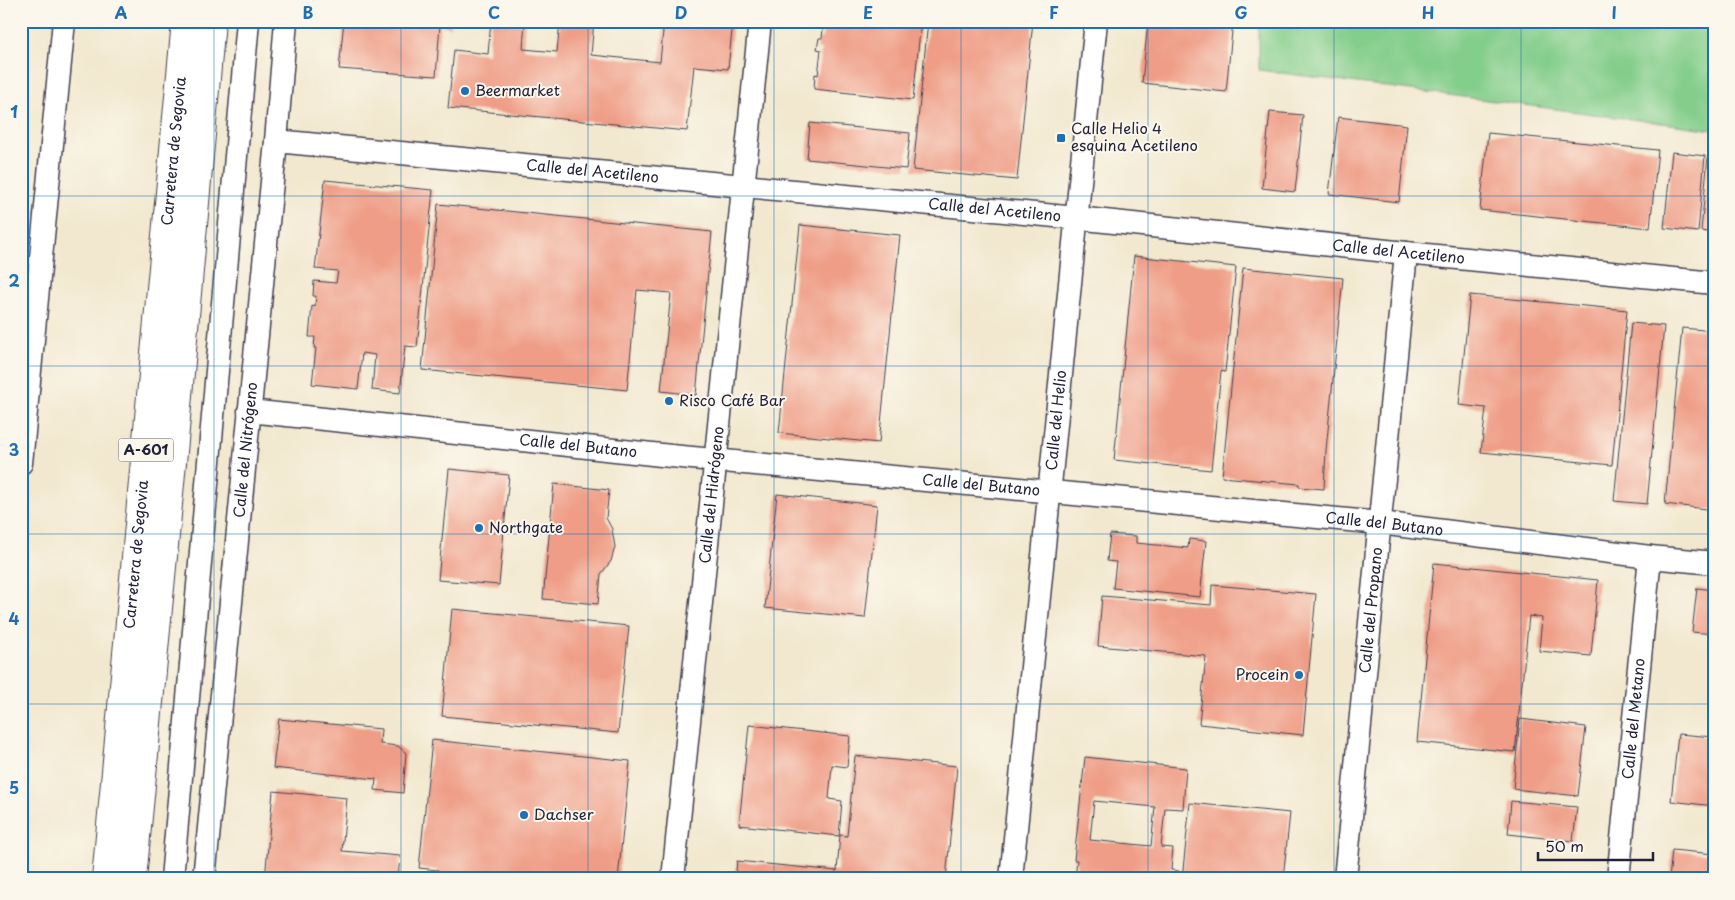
<svg xmlns="http://www.w3.org/2000/svg" width="1735" height="900" font-family="'Playpen Sans',sans-serif">
<rect width="100%" height="100%" fill="#fbf7ec"/>
<filter id="ink" filterUnits="userSpaceOnUse"><feTurbulence type="fractalNoise" baseFrequency=".02" numOctaves="2"/><feDisplacementMap in="SourceGraphic" scale="10" xChannelSelector="R" yChannelSelector="G"/><feConvolveMatrix kernelMatrix="1 2 1 2 8 2 1 2 1" color-interpolation-filters="sRGB"/></filter>
<filter id="wash" filterUnits="userSpaceOnUse"><feTurbulence type="fractalNoise" baseFrequency=".0096" numOctaves="4" result="noise"/><feDisplacementMap in="SourceGraphic" scale="20" xChannelSelector="R" yChannelSelector="G"/><feGaussianBlur stdDeviation="1.12" result="paint"/><feColorMatrix in="noise" values="0 0 0 0 0 0 0 0 0 0 0 0 0 0 0 0 0 1.4 0 .05"/><feComposite in="paint" operator="in"/></filter>
<g filter="url(#wash)">
<rect width="100%" height="100%" fill="#f2e8cf"/>
<!-- green -->
<polygon fill="#84ce8b" stroke="#537863" points="1259,21 1714,21 1714,130 1259,70"/>
<g id="blocks">
<!-- building -->
<g fill="#ef9d86" fill-rule="evenodd">
<polygon points="344,21 451,21 450,27 440,25 436,76 339,69"/>
<polygon points="491,21 525,21 523,49 557,52 560,21 594,21 591,55 660,62 664,21 733,21 728,69 694,66 687,131 448,108 454,50 488,54"/>
<polygon points="824,21 921,21 913,100 814,89 815,74 818,75 821,50 817,49 819,38 822,38"/>
<polygon points="928,21 1033,21 1017,180 913,170"/>
<polygon points="1148,21 1233,21 1226,92 1142,83"/>
<polygon points="1270,112 1303,115 1295,192 1262,188"/>
<polygon points="1338,117 1407,125 1399,202 1329,194"/>
<polygon points="810,123 910,133 906,169 807,159"/>
<polygon points="1488,133 1658,150 1650,228 1480,210"/>
<polygon points="1672,152 1705,156 1698,232 1664,228"/>
<polygon points="1708,156 1714,157 1714,233 1701,231"/>
<polygon points="325,180 433,190 417,347 405,346 400,393 372,390 375,355 362,353 358,389 312,384 316,348 314,348 315,337 309,337 312,306 315,307 316,296 313,296 314,281 336,283 338,271 315,269"/>
<polygon points="438,204 712,232 696,395 661,391 671,293 637,290 627,390 422,370"/>
<polygon points="800,225 900,235 879,443 779,433"/>
<polygon points="1134,256 1236,267 1225,372 1221,371 1211,470 1114,460"/>
<polygon points="1243,268 1343,278 1326,450 1324,489 1299,487 1299,484 1222,477"/>
<polygon points="1470,295 1627,310 1612,465 1481,452 1486,408 1459,405"/>
<polygon points="1631,323 1664,326 1647,504 1614,501"/>
<polygon points="1682,328 1714,331 1714,510 1665,504"/>
<polygon points="449,469 509,475 499,585 438,580"/>
<polygon points="554,484 609,490 606,518 612,529 615,547 611,561 601,574 598,604 543,599"/>
<polygon points="777,494 877,505 865,618 765,608"/>
<polygon points="1110,534 1136,536 1136,543 1188,548 1189,539 1206,541 1200,597 1113,588 1116,562 1107,561"/>
<polygon points="1434,563 1598,580 1591,656 1539,651 1542,618 1529,616 1515,752 1417,742"/>
<polygon points="1212,585 1316,594 1303,735 1199,724 1206,656 1098,646 1102,596 1211,605"/>
<polygon points="1697,588 1714,590 1714,634 1692,632"/>
<polygon points="452,609 629,626 618,733 442,716"/>
<polygon points="279,719 381,729 380,744 398,746 406,753 403,793 375,790 376,779 273,768"/>
<polygon points="1520,719 1586,727 1578,796 1513,789"/>
<polygon points="749,725 850,736 847,767 832,765 829,799 842,801 839,836 739,825"/>
<polygon points="1678,734 1714,737 1714,806 1671,801"/>
<polygon points="432,740 630,761 618,879 437,879 438,870 419,868"/>
<polygon points="855,756 957,766 946,879 735,879 737,861 837,871 840,835 847,836"/>
<path d="M 1085,757 L 1186,768 L 1183,809 L 1165,808 L 1161,847 L 1173,848 L 1171,870 L 1179,871 L 1178,879 L 1075,879 L 1077,860 L 1074,860 ZM 1094,801 L 1155,807 L 1151,846 L 1090,840 Z"/>
<polygon points="273,791 347,798 342,851 400,856 398,879 265,879"/>
<polygon points="1511,801 1577,807 1573,841 1508,834"/>
<polygon points="1190,803 1290,813 1283,879 1182,879"/>
<polygon points="1672,850 1714,854 1714,879 1669,879"/>
</g>
</g>
</g>
<g filter="url(#ink)">
<use href="#blocks" fill-opacity="0" stroke="#414051" stroke-width="1"/>
<g fill="none" stroke-linecap="round" stroke-linejoin="round">
<defs>
<g id="minor">
<path id="s1" d="M 276,141 L 1076,218 L 1406,253 L 1714,283"/>
<path id="s2" d="M 249,411 L 671,456 L 1380,523 L 1650,557 L 1714,563"/>
<polyline points="21,463 64,21"/>
<polyline points="172,879 248,21"/>
<path id="s3" d="M 204,879 L 276,141 L 286,21"/>
<path id="s4" d="M 673,879 L 760,21"/>
<path id="s5" d="M 1011,879 L 1096,21"/>
<path id="s6" d="M 1345,879 L 1406,253"/>
<path id="s7" d="M 1618,879 L 1650,557"/>
</g>
<g id="highway">
<path id="s8" d="M 106,879 L 186,21"/>
<polyline points="132,879 173,452 211,21"/>
</g>
</defs>
<!-- minor casing -->
<use href="#minor" stroke="#414051" stroke-width="25"/>
<!-- highway casing -->
<use href="#highway" stroke="#414051" stroke-width="30"/>
<!-- minor -->
<use href="#minor" stroke="#fff" stroke-width="22"/>
<!-- highway -->
<use href="#highway" stroke="#fff" stroke-width="28"/>
</g>
</g>
<!-- grid -->
<path fill="none" stroke="#1f6fb2" stroke-width="1" stroke-opacity="0.55" d="M 214,21 L 214,879M 401,21 L 401,879M 588,21 L 588,879M 774,21 L 774,879M 961,21 L 961,879M 1148,21 L 1148,879M 1334,21 L 1334,879M 1521,21 L 1521,879M 21,196 L 1714,196M 21,366 L 1714,366M 21,534 L 1714,534M 21,704 L 1714,704"/>
<!-- markers -->
<g fill="#1f6fb2" stroke="#fbf7ec" stroke-width="2">
<circle cx="465" cy="91" r="5"/>
<rect x="1056" y="133" width="10" height="10" rx="2.5"/>
<circle cx="669" cy="401" r="5"/>
<circle cx="479" cy="528" r="5"/>
<circle cx="1299" cy="675" r="5"/>
<circle cx="524" cy="815" r="5"/>
</g>
<g text-anchor="middle" stroke-width="4" stroke-linejoin="round" paint-order="stroke">
<!-- shield labels -->
<rect fill="#fbf7ec" stroke="#636270" stroke-width="1" x="118.5" y="438.5" width="55" height="23" rx="4"/>
<g font-size="14" font-weight="bold" fill="#22223b">
<text x="146" y="455">A-601</text>
</g>
<!-- poi labels -->
<g font-size="15" fill="#22223b" stroke="#fbf7ec" text-anchor="start">
<text x="475" y="96">Beermarket</text>
<text x="1071" y="134">Calle Helio 4<tspan x="1071" dy="17">esquina Acetileno</tspan></text>
<text x="679" y="406">Risco Café Bar</text>
<text x="489" y="533">Northgate</text>
<text x="1289" y="680" text-anchor="end">Procein</text>
<text x="534" y="820">Dachser</text>
</g>
<!-- street labels -->
<g font-size="15" fill="#22223b" stroke="#fbf7ec">
<text dy="5" stroke="none"><textPath href="#s8" startOffset="731">Carretera de Segovia</textPath></text>
<text dy="5" stroke="none"><textPath href="#s1" startOffset="318">Calle del Acetileno</textPath></text>
<text dy="5" stroke="none"><textPath href="#s1" startOffset="722">Calle del Acetileno</textPath></text>
<text dy="5" stroke="none"><textPath href="#s1" startOffset="1128">Calle del Acetileno</textPath></text>
<text dy="5" stroke="none"><textPath href="#s5" startOffset="461">Calle del Helio</textPath></text>
<text dy="5" stroke="none"><textPath href="#s2" startOffset="331">Calle del Butano</textPath></text>
<text dy="5" stroke="none"><textPath href="#s3" startOffset="431">Calle del Nitrógeno</textPath></text>
<text dy="5" stroke="none"><textPath href="#s2" startOffset="736">Calle del Butano</textPath></text>
<text dy="5" stroke="none"><textPath href="#s4" startOffset="386">Calle del Hidrógeno</textPath></text>
<text dy="5" stroke="none"><textPath href="#s2" startOffset="1141">Calle del Butano</textPath></text>
<text dy="5" stroke="none"><textPath href="#s8" startOffset="326">Carretera de Segovia</textPath></text>
<text dy="5" stroke="none"><textPath href="#s6" startOffset="270">Calle del Propano</textPath></text>
<text dy="5" stroke="none"><textPath href="#s7" startOffset="161">Calle del Metano</textPath></text>
</g>
</g>
<!-- margin -->
<rect width="1735" height="900" fill="none" stroke="#fbf7ec" stroke-width="55"/>
<!-- scale -->
<path d="M1538 852v8h115v-8" fill="none" stroke="#22223b" stroke-width="2.5"/>
<text x="1545" y="852" font-size="15" fill="#22223b" stroke="#fbf7ec" stroke-width="4" paint-order="stroke">50 m</text>
<rect x="28" y="28" width="1680" height="844" fill="none" stroke="#1f6fb2" stroke-width="2"/>
<g font-size="16" text-anchor="middle" font-weight="bold" fill="#1f6fb2">
<text x="121" y="19">A</text>
<text x="308" y="19">B</text>
<text x="494" y="19">C</text>
<text x="681" y="19">D</text>
<text x="868" y="19">E</text>
<text x="1054" y="19">F</text>
<text x="1241" y="19">G</text>
<text x="1428" y="19">H</text>
<text x="1614" y="19">I</text>
<text x="14" y="118">1</text>
<text x="14" y="287">2</text>
<text x="14" y="456">3</text>
<text x="14" y="625">4</text>
<text x="14" y="794">5</text>
</g>
</svg>
